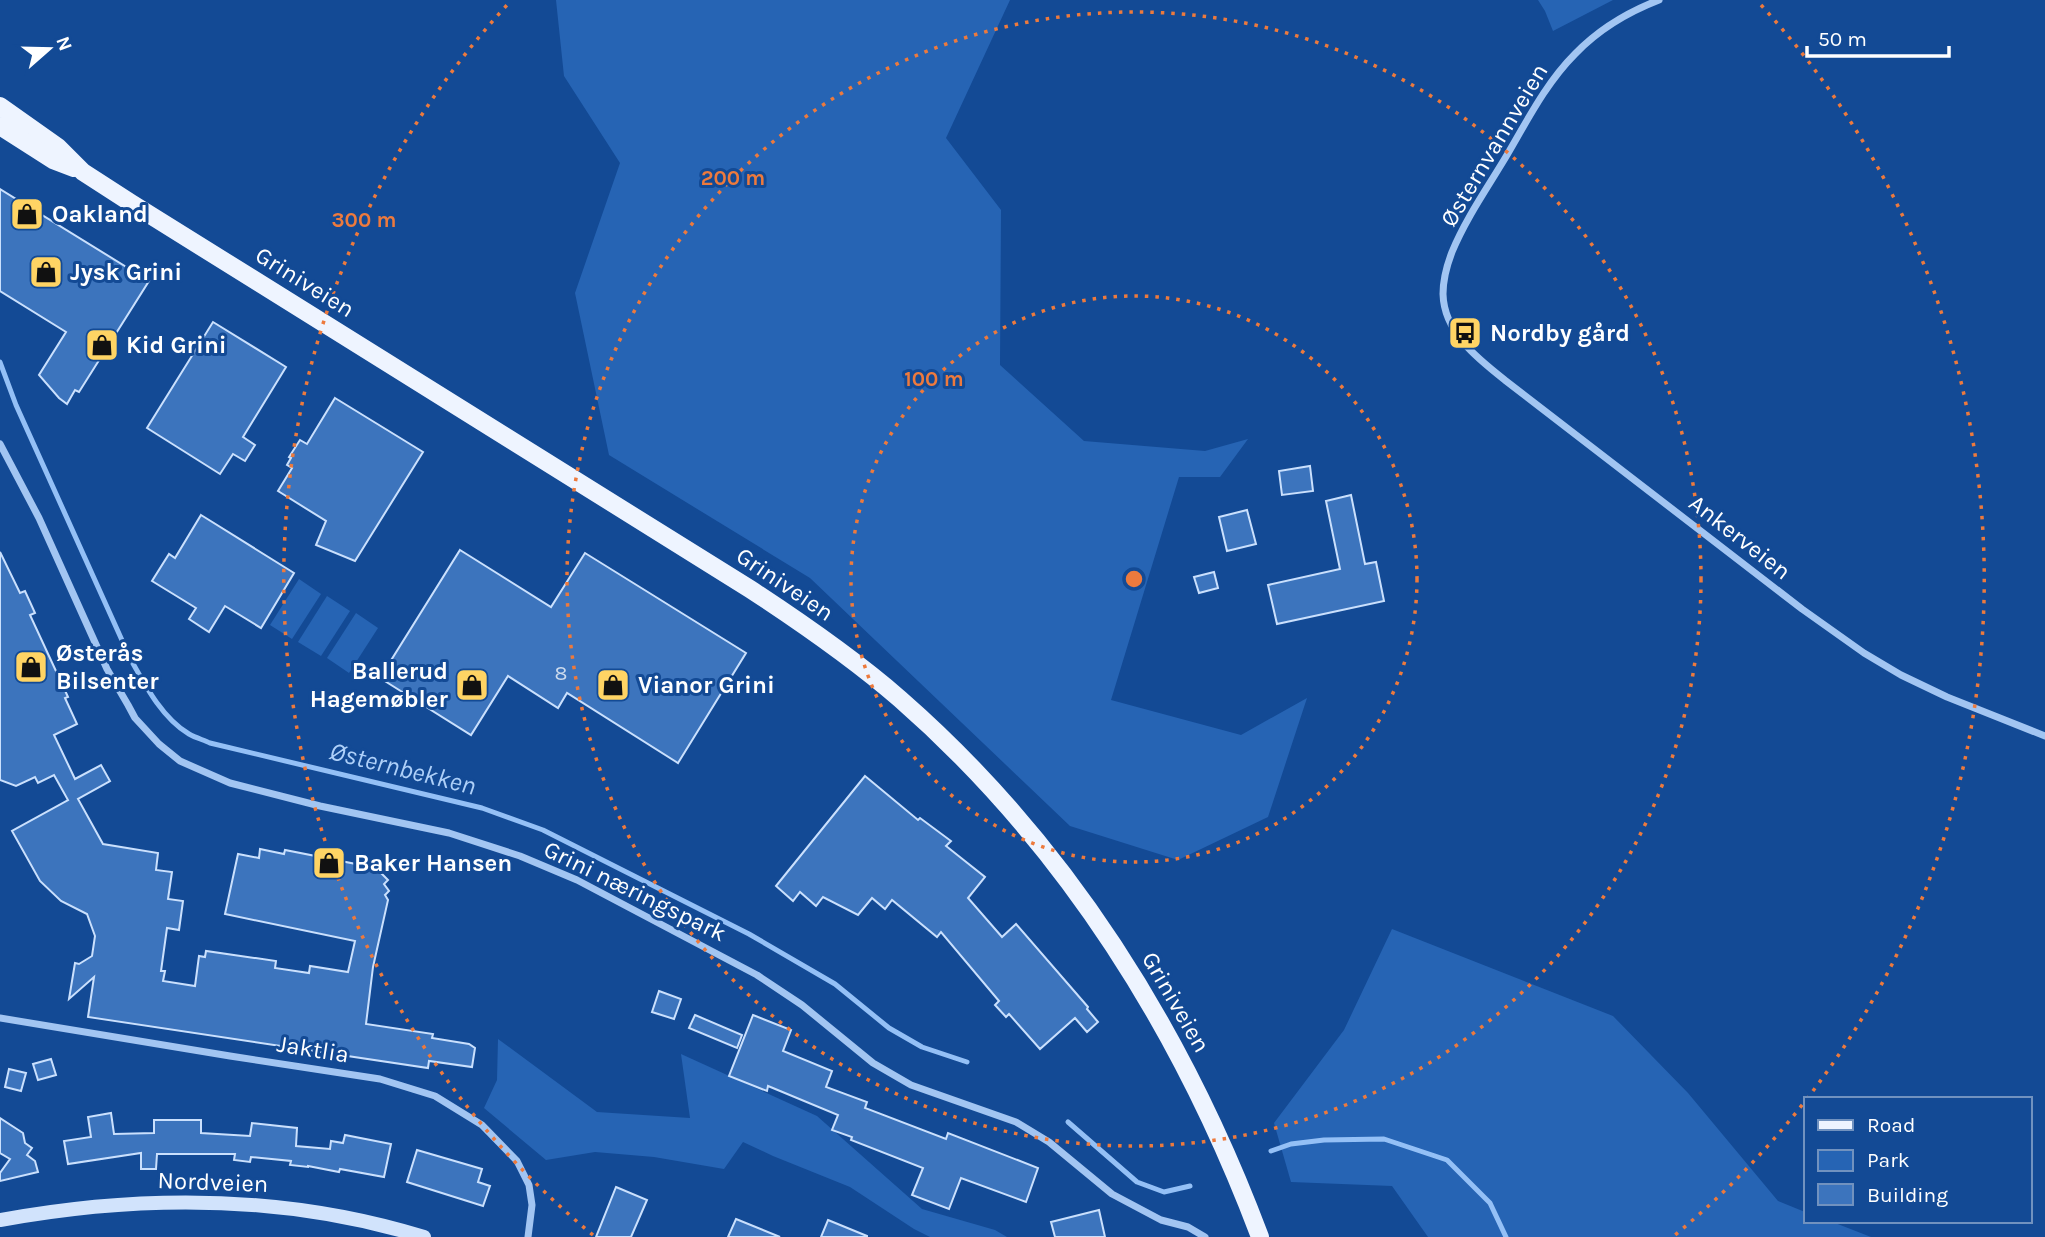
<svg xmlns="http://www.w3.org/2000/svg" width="2045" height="1237" font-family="Karla,sans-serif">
<rect width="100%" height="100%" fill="#134a95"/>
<!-- green -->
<g fill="#2664b4">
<polygon points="556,0 1010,0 946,138 1001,210 1000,365 1084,441 1205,451 1248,439 1220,477 1179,477 1111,700 1241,735 1307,698 1268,817 1178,860 1070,826 810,578 609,455 575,293 620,163 564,76"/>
<polygon points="1538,0 1613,0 1553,31 1545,11"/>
<polygon points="299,579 321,594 292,639 270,625"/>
<polygon points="327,596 350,611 321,656 298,642"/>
<polygon points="356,613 378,628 349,673 327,658"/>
<polygon points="1392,929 1613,1016 1688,1093 1778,1201 1805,1212 1805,1221 1830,1221 1871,1237 1428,1237 1392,1186 1291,1182 1274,1123 1344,1030"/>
<polygon points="498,1039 597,1112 690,1118 681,1054 817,1116 922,1209 995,1230 1007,1237 930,1237 914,1229 850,1187 773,1156 743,1142 724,1169 654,1157 595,1152 546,1160 484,1108 497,1080"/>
</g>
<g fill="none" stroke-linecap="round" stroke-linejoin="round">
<!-- stream -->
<g stroke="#94c0f6" stroke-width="5">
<path d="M 0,362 L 16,405 L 130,658 C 145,685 162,718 189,734 C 196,738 204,740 210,743 L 482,808 L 543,830 L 749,934 L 835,984 L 889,1028 L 922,1047 L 967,1062"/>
<polyline points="1068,1122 1137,1182 1164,1192 1190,1186"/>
<polyline points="1271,1151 1291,1144 1324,1140 1384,1139 1447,1160 1490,1203 1506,1237"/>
</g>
</g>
<!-- building -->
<g fill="#3c74bd" stroke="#cae0fd" stroke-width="2">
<polygon points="0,189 149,281 79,392 75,390 67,404 59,398 39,375 66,332 0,291"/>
<polygon points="213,322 286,367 243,437 255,445 245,461 233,454 220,474 147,428"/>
<polygon points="335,398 423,452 355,561 316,545 326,521 278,491 292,468 287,465 291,458 289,457 300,440 307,444"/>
<polygon points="1310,466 1313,491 1282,495 1279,471"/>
<polygon points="1351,495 1365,564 1376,562 1384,601 1277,624 1268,585 1340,569 1326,501"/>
<polygon points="1247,510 1256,544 1227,551 1219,517"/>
<polygon points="201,515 294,573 261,628 225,606 209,632 189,619 196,608 152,581 169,554 175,558"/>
<polygon points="460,550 551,607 585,553 746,653 678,763 567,693 558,708 508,676 471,735 380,678"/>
<polygon points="0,552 20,593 25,591 35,613 30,615 68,697 65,698 77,724 54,735 75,779 101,765 110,781 78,799 103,844 158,853 156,870 172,872 168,899 183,901 179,930 167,928 161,971 165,971 163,981 195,986 199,956 205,957 206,951 276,961 275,968 309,973 310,966 348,972 355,941 225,914 238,854 259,858 260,849 284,854 285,850 376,868 388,880 384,884 389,891 385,895 388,900 373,967 366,1024 433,1034 432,1038 469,1044 475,1048 472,1067 429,1061 428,1068 88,1017 94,977 69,999 75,963 79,964 92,956 95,936 87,914 61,901 40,881 12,831 68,800 54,775 38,783 35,777 16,786 0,780"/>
<polygon points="1214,572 1218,588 1199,593 1194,577"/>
<polygon points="865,776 918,820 920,818 951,841 946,846 985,877 968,898 1002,937 1016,924 1088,1007 1087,1009 1098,1022 1087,1032 1075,1018 1040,1049 1009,1014 1006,1017 995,1005 999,1001 941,932 937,937 892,900 885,909 872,898 858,915 823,897 816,906 800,892 793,901 776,886"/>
<polygon points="659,991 681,999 674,1019 652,1012"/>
<polygon points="695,1015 742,1035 737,1048 689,1028"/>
<polygon points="753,1015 791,1030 783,1051 832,1071 826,1087 867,1102 865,1108 946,1139 948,1133 1038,1168 1026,1202 961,1178 949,1209 912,1195 923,1168 851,1140 852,1137 832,1130 838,1115 768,1086 767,1091 729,1076"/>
<polygon points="51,1059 56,1075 38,1080 33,1064"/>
<polygon points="9,1069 26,1073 21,1091 5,1087"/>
<polygon points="111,1113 114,1134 154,1133 154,1120 201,1120 201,1133 250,1136 252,1123 297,1128 296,1146 330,1149 331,1141 343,1143 345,1135 391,1144 384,1177 340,1169 339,1172 308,1166 308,1167 290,1165 291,1161 251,1157 250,1162 234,1160 235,1154 157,1154 156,1169 141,1169 141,1153 68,1164 64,1141 91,1137 88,1117"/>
<polygon points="0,1118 23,1133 25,1143 32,1148 27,1155 35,1161 38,1172 0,1181 0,1173 10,1159 0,1153"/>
<polygon points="417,1150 482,1169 478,1182 490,1186 483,1206 407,1182"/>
<polygon points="616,1187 647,1200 631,1237 596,1237"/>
<polygon points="1099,1210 1105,1237 1055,1237 1051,1222"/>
<polygon points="736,1219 780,1237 728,1237"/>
<polygon points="828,1220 867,1236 867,1237 821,1237"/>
</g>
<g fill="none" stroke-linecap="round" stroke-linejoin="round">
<!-- minor -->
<g stroke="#a2c5f2" stroke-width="7">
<path d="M 1659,0 C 1628,12 1598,30 1575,54 C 1546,83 1527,121 1507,155 C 1488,187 1466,218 1452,252 C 1447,265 1443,280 1443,294 C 1444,333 1478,359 1506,381 L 1802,609 L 1864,653 L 1901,675 L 1947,697 L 2045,736"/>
<polyline points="0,444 39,518 107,669 128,705 135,718 159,744 180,761 230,783 320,806 449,833 520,856 577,880 757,975 802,1005 873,1063 911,1085 1016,1122 1049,1142 1112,1194 1161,1220 1188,1227 1205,1237"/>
<polyline points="0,1018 230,1056 380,1079 435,1096 482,1125 517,1161 529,1185 532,1205 528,1237"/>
</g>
<!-- secondary -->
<path stroke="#d1e3fc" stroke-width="14" d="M 0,1220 C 142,1194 284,1194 424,1237"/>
<!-- primary -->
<g stroke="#eef4ff" stroke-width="18">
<path d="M 0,106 L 58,147 L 83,172 L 131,203 L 750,589 C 802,623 853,658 900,699 C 1066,844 1183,1032 1260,1237"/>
<polyline points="0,126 53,160 74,168"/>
</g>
</g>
<!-- distance rings -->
<g fill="none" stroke="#ed7a3d" stroke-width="3.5" stroke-dasharray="3.5 7">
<circle cx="1134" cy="579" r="283"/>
<circle cx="1134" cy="579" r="567"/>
<path d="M593 1235A850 850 0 0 1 507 5M1761 5A850 850 0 0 1 1675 1235"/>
</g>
<!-- icons -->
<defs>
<symbol id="shop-square" viewBox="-11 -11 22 22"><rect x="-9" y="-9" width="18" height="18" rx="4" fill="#ffd464" stroke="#134a95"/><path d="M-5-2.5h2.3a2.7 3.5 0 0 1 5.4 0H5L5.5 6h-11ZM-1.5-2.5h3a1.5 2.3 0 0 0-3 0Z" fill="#111"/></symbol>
<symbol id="bus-square" viewBox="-11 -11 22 22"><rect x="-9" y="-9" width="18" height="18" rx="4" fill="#ffd464" stroke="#134a95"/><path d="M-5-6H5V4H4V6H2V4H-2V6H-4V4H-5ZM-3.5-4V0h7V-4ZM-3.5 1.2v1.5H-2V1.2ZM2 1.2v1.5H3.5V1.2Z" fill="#111"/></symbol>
</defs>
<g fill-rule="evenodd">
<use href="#shop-square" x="8" y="195" width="38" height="38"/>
<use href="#shop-square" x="27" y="253" width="38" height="38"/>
<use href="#bus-square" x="1446" y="314" width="38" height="38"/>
<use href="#shop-square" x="83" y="326" width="38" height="38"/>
<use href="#shop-square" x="12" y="648" width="38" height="38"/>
<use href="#shop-square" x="453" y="666" width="38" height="38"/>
<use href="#shop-square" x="594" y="666" width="38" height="38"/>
<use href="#shop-square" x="310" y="844" width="38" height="38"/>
</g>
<g text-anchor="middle" stroke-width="6" stroke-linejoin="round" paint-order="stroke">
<!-- number labels -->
<g font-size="21" fill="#cedcee">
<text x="561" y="680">8</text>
</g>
<!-- street labels -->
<g font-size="24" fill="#fff" stroke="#134a95">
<text transform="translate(1494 145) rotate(-59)" y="8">Østernvannveien</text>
<text transform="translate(305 282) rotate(32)" y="8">Griniveien</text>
<text transform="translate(1740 537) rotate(38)" y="8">Ankerveien</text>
<text transform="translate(785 584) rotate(34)" y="8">Griniveien</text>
<text transform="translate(635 891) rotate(26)" y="8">Grini næringspark</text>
<text transform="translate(1176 1002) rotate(60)" y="8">Griniveien</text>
<text transform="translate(313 1049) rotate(9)" y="8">Jaktlia</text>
<text transform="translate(213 1182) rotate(2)" y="8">Nordveien</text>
</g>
<!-- poi labels -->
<g font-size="24" font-weight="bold" fill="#fff" stroke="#134a95" text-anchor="start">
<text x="52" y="222">Oakland</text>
<text x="70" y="280">Jysk Grini</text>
<text x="1490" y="341">Nordby gård</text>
<text x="126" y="353">Kid Grini</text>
<text x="56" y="661">Østerås<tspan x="56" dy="28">Bilsenter</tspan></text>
<text x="448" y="679" text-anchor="end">Ballerud<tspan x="448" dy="28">Hagemøbler</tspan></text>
<text x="638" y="693">Vianor Grini</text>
<text x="354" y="871">Baker Hansen</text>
</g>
<!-- water labels -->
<g font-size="26" font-style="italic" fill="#aed0f9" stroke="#134a95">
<text transform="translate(403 768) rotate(14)" y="9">Østernbekken</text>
</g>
</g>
<circle cx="1134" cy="579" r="10" fill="#ed7a3d" stroke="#134a95" stroke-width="3.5"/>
<g font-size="21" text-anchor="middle" font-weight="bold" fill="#ed7a3d" stroke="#134a95" stroke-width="6" stroke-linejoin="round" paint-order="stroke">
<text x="733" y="185">200 m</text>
<text x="364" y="227">300 m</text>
<text x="934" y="386">100 m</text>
</g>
<!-- legend -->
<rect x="1804" y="1097" width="228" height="126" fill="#134a95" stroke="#7192bf" stroke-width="2"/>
<rect x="1818" y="1120" width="35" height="10" fill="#eef4ff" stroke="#7192bf" stroke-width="2"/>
<text x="1867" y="1132" font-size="21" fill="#ffffff">Road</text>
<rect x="1818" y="1150" width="35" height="21" fill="#2664b4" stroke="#7192bf" stroke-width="2"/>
<text x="1867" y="1167" font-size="21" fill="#ffffff">Park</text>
<rect x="1818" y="1184" width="35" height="21" fill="#3c74bd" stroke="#7192bf" stroke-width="2"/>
<text x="1867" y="1202" font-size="21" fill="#ffffff">Building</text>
<!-- north arrow -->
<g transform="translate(49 49) rotate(70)" stroke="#134a95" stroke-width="5" paint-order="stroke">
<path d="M0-5L12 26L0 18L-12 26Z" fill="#ffffff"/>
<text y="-10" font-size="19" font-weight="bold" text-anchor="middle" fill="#ffffff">N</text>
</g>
<!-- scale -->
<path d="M1807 46v10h142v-10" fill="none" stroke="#ffffff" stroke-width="3.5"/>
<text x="1818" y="46" font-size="21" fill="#ffffff" stroke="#134a95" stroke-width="5" paint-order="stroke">50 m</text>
</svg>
